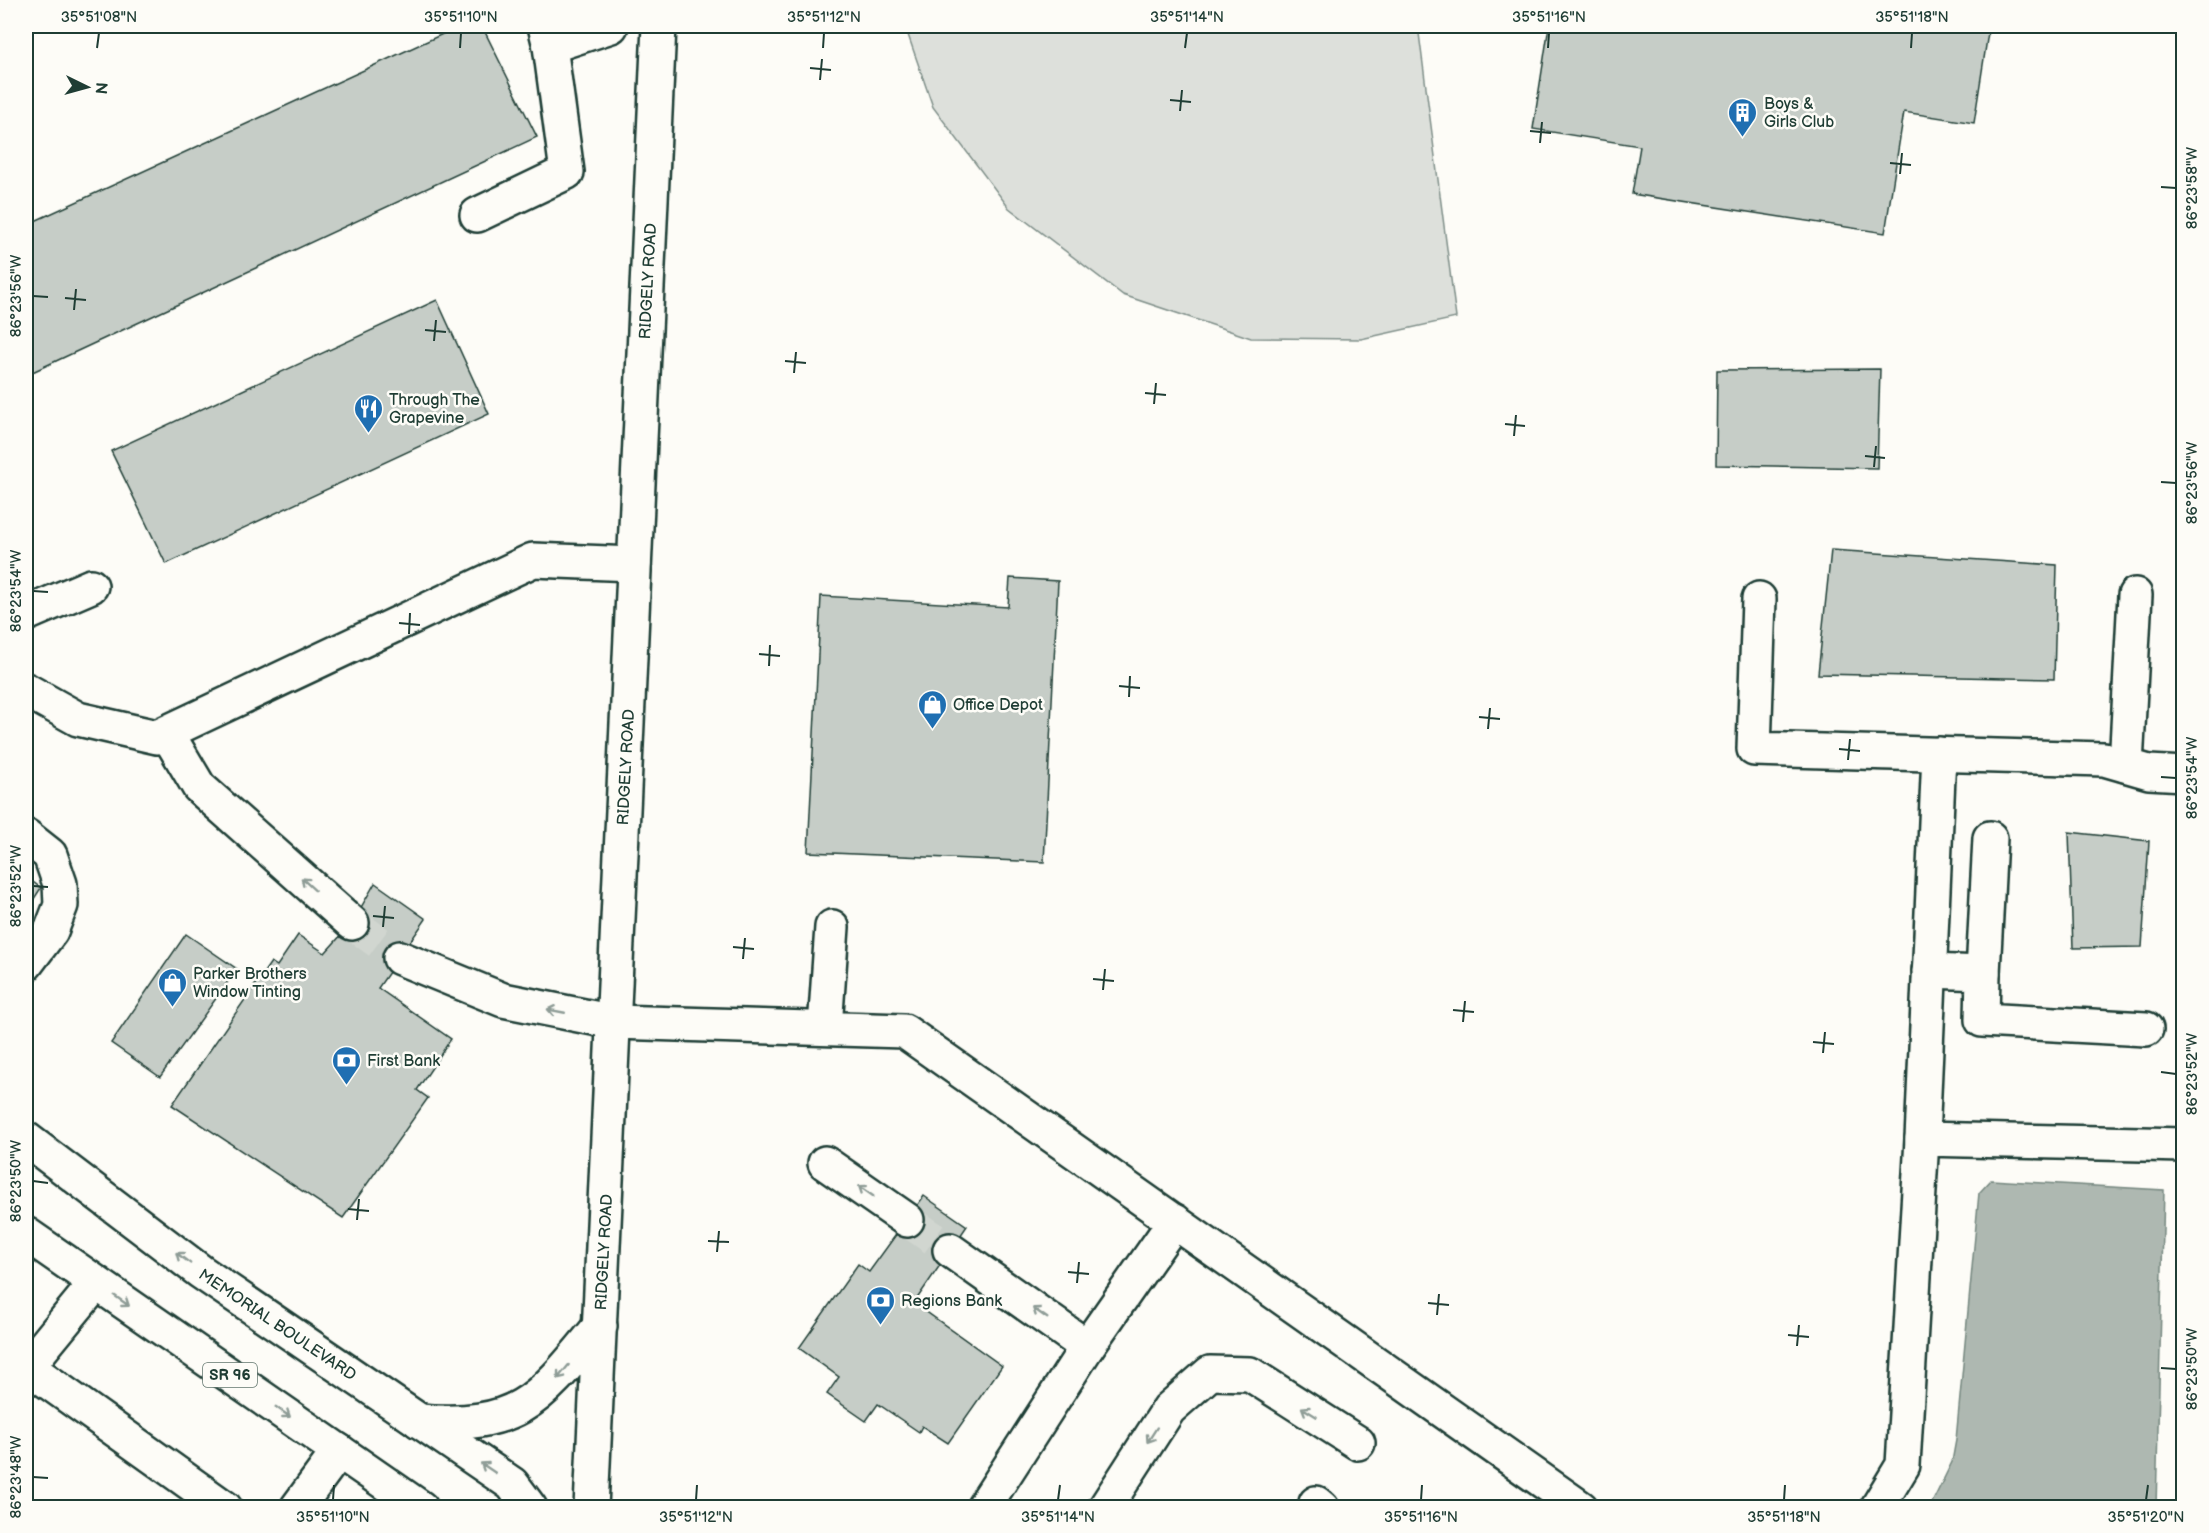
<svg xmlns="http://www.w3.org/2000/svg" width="2209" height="1533" font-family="'Balsamiq Sans',sans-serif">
<rect width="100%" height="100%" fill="#fdfcf7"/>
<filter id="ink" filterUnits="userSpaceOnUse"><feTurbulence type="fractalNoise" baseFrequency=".0167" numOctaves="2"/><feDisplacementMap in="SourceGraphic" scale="12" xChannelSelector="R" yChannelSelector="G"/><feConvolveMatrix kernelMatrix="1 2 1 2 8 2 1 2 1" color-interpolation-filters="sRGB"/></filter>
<g filter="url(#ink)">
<!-- green -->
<polygon fill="#dde0db" stroke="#7e8e88" stroke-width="1.5" points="905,26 1418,26 1456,318 1361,339 1251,338 1123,295 1009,208 933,107"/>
<!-- water -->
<polygon fill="#aeb8b1" stroke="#75877f" stroke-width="1.5" points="1991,1180 2164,1190 2156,1507 1930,1507 1952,1462 1956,1440 1979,1193"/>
<!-- building -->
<g fill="#c6cdc7" stroke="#1f3d34" stroke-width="1.5">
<polygon points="460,26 482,26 537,137 26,375 26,225"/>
<polygon points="1549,26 1989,26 1974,123 1904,112 1885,233 1632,194 1640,146 1533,129"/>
<polygon points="437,300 489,414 166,564 111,451"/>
<polygon points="1880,369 1877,468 1716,465 1717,370"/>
<polygon points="1831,550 2057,565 2054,679 1818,674"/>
<polygon points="1010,578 1058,581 1044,862 808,852 821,596 1008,607"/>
<polygon points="2069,832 2149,841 2142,947 2073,948"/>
<polygon points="26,877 41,888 26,911"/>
<polygon points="375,883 426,919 378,988 451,1039 417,1090 428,1098 343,1218 172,1105 271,962 277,966 298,935 325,953 352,923"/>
<polygon points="186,934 237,969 160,1077 111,1043"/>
<polygon points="924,1196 967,1226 914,1303 1002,1366 948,1443 922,1426 919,1432 878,1404 866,1421 827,1394 839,1377 799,1348 858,1264 869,1272"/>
</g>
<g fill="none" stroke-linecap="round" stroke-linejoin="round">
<!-- minor-tunnel -->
<g stroke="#d1d6d0" stroke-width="33" stroke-dasharray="33 16" stroke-linecap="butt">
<polyline points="352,923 400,958"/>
<polyline points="907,1220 950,1250"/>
</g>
<defs>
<g id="minor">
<polyline points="545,26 550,46 611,26"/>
<polyline points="477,215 567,172 550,46"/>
<polyline points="1759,599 1754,749 2104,759 2149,772 2184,774"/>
<polyline points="26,614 91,586"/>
<polyline points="26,690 78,719 157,737 533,560 634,564"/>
<polyline points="167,733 199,787 352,923"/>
<polyline points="2126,765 2135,595"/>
<polyline points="26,836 50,855 60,884 61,905 51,931 26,964"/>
<polyline points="400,958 503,1000 614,1022 904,1031 1581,1508"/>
<polyline points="1929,971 1983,973 1982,1020 2146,1029"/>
<polyline points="1983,973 1990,838"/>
<polyline points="825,1028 832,927"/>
<polyline points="1922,1139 1939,754"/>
<polyline points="825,1163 907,1220"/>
<polyline points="950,1250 1087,1347"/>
<polyline points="26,1366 225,1508"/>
<polyline points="27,1367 96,1283"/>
<polyline points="1316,1503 1322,1508"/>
<polyline points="297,1508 339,1451"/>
<polyline points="591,1508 659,26"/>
<polyline points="983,1508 1087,1347 1175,1221"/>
<polyline points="1105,1508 1169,1409 1210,1373 1250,1374 1358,1443"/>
<polyline points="1877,1508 1903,1465 1922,1139 2184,1145"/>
</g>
<g id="major">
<polyline points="26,1139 201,1272 512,1484 530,1508"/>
<polyline points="26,1234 421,1508"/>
<path d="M 419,1421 C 520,1429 540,1399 600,1326"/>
</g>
</defs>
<!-- minor casing -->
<use href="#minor" stroke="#1f3d34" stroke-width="38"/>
<!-- major casing -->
<use href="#major" stroke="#1f3d34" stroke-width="38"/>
<!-- minor -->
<use href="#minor" stroke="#fdfcf7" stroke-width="33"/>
<!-- major -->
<use href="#major" stroke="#fdfcf7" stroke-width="33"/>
</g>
<!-- one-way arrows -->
<defs><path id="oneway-shaft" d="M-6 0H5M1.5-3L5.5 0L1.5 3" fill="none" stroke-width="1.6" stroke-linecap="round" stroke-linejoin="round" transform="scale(1.5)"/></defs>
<g stroke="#8e9c96">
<use href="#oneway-shaft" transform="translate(308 884) rotate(-138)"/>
<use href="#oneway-shaft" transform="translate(556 1011) rotate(-169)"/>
<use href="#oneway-shaft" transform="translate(866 1191) rotate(-145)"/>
<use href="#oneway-shaft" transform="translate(183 1258) rotate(-143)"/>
<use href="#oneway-shaft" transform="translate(122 1301) rotate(35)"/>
<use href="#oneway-shaft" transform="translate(1040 1313) rotate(-145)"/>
<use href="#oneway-shaft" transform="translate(563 1372) rotate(129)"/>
<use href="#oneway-shaft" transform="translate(283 1412) rotate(35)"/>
<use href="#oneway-shaft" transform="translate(1309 1412) rotate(-148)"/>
<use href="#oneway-shaft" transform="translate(1152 1435) rotate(123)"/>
<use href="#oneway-shaft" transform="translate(488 1468) rotate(-146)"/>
</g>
</g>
<!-- ticks -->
<path fill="none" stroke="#1f3d34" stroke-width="2" d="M 97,48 L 99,33M 460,48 L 461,33M 823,48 L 824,33M 1185,48 L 1187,33M 1548,48 L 1549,33M 1911,48 L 1912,33M 810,68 L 831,70M 820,80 L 822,59M 1170,100 L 1191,102M 1180,111 L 1182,90M 1530,131 L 1551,133M 1540,143 L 1542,122M 1890,163 L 1911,165M 1900,174 L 1902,153M 2161,187 L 2176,188M 33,296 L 48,297M 65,298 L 86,300M 74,310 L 76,289M 425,330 L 446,332M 434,341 L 436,320M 785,361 L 806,363M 794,373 L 796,352M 1145,393 L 1166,395M 1154,404 L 1156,383M 1505,424 L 1525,426M 1514,436 L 1516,415M 1865,456 L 1885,458M 1874,467 L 1876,446M 2161,482 L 2176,483M 33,591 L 48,592M 399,623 L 420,625M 409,634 L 410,613M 759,654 L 780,656M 769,666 L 770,645M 1119,686 L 1140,688M 1129,697 L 1130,676M 1479,717 L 1500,719M 1488,729 L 1490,708M 1839,749 L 1860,751M 1848,760 L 1850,739M 2161,777 L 2176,778M 33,886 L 48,887M 373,916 L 394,918M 383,927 L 385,906M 733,947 L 754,949M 743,959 L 745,938M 1093,979 L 1114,981M 1103,990 L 1105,969M 1453,1010 L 1474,1012M 1463,1022 L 1465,1001M 1813,1042 L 1834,1044M 1823,1053 L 1825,1032M 2161,1072 L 2176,1074M 33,1181 L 48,1183M 348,1209 L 369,1211M 357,1220 L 359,1199M 708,1241 L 729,1242M 717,1252 L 719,1231M 1068,1272 L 1089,1274M 1077,1283 L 1079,1262M 1428,1303 L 1449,1305M 1437,1315 L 1439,1294M 1788,1335 L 1809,1337M 1797,1346 L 1799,1325M 2161,1368 L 2176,1369M 33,1477 L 48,1478M 333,1500 L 334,1485M 696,1500 L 697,1485M 1058,1500 L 1060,1485M 1421,1500 L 1422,1485M 1784,1500 L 1785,1485M 2146,1500 L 2148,1485"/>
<!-- icons -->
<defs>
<symbol id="building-pin" viewBox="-11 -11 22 30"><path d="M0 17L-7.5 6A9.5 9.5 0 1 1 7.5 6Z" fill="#1f6fb2" stroke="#fdfcf7"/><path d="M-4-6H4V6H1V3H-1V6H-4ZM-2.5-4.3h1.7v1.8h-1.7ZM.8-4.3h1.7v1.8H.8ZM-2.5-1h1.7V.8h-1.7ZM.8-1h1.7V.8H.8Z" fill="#fff"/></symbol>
<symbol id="restaurant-pin" viewBox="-11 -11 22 30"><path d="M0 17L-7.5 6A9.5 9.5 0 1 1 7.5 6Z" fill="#1f6fb2" stroke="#fdfcf7"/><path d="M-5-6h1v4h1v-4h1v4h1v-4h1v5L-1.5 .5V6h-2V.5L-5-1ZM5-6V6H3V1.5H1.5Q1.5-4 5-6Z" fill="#fff"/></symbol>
<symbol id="shop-pin" viewBox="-11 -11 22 30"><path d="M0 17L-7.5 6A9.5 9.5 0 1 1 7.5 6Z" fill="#1f6fb2" stroke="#fdfcf7"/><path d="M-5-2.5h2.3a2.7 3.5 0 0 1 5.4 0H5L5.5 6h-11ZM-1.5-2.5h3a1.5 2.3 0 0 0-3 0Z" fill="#fff"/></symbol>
<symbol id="bank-pin" viewBox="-11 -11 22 30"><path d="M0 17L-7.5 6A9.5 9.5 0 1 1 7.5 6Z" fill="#1f6fb2" stroke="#fdfcf7"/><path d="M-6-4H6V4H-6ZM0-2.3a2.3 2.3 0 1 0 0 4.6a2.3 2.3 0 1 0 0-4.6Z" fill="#fff"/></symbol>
</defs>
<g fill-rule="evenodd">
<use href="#building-pin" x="1726" y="96" width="33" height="45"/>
<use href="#restaurant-pin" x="352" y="392" width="33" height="45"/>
<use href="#shop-pin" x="916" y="688" width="33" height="45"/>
<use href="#shop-pin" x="156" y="966" width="33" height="45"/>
<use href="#bank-pin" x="330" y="1044" width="33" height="45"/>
<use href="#bank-pin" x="864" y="1284" width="33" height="45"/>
</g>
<g text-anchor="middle" stroke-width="5" stroke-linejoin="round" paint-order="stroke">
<!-- shield labels -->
<rect fill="#fdfcf7" stroke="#62766e" stroke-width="1.5" x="203" y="1363" width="54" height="24" rx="4.5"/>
<g font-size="15" font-weight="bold" fill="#1f3d34">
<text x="230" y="1380">SR 96</text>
</g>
<!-- poi labels -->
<g font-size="16" fill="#1f3d34" stroke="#fdfcf7" text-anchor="start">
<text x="1764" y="109">Boys &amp;<tspan x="1764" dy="18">Girls Club</tspan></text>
<text x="389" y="405">Through The<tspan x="389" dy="18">Grapevine</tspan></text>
<text x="953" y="710">Office Depot</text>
<text x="193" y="979">Parker Brothers<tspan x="193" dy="18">Window Tinting</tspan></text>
<text x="367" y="1066">First Bank</text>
<text x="901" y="1306">Regions Bank</text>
</g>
<!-- street labels -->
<g font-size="16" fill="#1f3d34" stroke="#fdfcf7">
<text transform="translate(647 281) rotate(-87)" y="6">RIDGELY ROAD</text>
<text transform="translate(625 767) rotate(-87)" y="6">RIDGELY ROAD</text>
<text transform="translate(603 1252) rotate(-87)" y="6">RIDGELY ROAD</text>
<text transform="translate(278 1324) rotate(34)" y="6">MEMORIAL BOULEVARD</text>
</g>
</g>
<!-- margin -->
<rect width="2209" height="1533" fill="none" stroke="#fdfcf7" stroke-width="66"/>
<!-- north arrow -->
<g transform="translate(87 87) rotate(95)" stroke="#fdfcf7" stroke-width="4.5" paint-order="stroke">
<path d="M0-4.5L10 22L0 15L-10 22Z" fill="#1f3d34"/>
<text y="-9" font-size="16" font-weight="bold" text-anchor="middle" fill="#1f3d34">N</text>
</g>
<rect x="33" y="33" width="2143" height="1467" fill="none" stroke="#1f3d34" stroke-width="2"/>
<g font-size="15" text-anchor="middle" fill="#1f3d34">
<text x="99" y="22">35°51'08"N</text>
<text x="461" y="22">35°51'10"N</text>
<text x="824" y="22">35°51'12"N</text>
<text x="1187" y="22">35°51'14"N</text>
<text x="1549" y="22">35°51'16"N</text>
<text x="1912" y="22">35°51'18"N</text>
<text transform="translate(2192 188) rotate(-90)" y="5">86°23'58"W</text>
<text transform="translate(16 296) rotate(-90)" y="5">86°23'56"W</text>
<text transform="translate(2192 483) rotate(-90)" y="5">86°23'56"W</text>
<text transform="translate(16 591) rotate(-90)" y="5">86°23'54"W</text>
<text transform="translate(2192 778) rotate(-90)" y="5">86°23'54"W</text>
<text transform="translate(16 886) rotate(-90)" y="5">86°23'52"W</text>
<text transform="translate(2192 1074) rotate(-90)" y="5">86°23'52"W</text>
<text transform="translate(16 1181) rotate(-90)" y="5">86°23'50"W</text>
<text transform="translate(2192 1369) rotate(-90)" y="5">86°23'50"W</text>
<text transform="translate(16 1477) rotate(-90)" y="5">86°23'48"W</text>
<text x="333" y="1522">35°51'10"N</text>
<text x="696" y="1522">35°51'12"N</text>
<text x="1058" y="1522">35°51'14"N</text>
<text x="1421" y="1522">35°51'16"N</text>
<text x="1784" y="1522">35°51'18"N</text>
<text x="2146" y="1522">35°51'20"N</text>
</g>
</svg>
